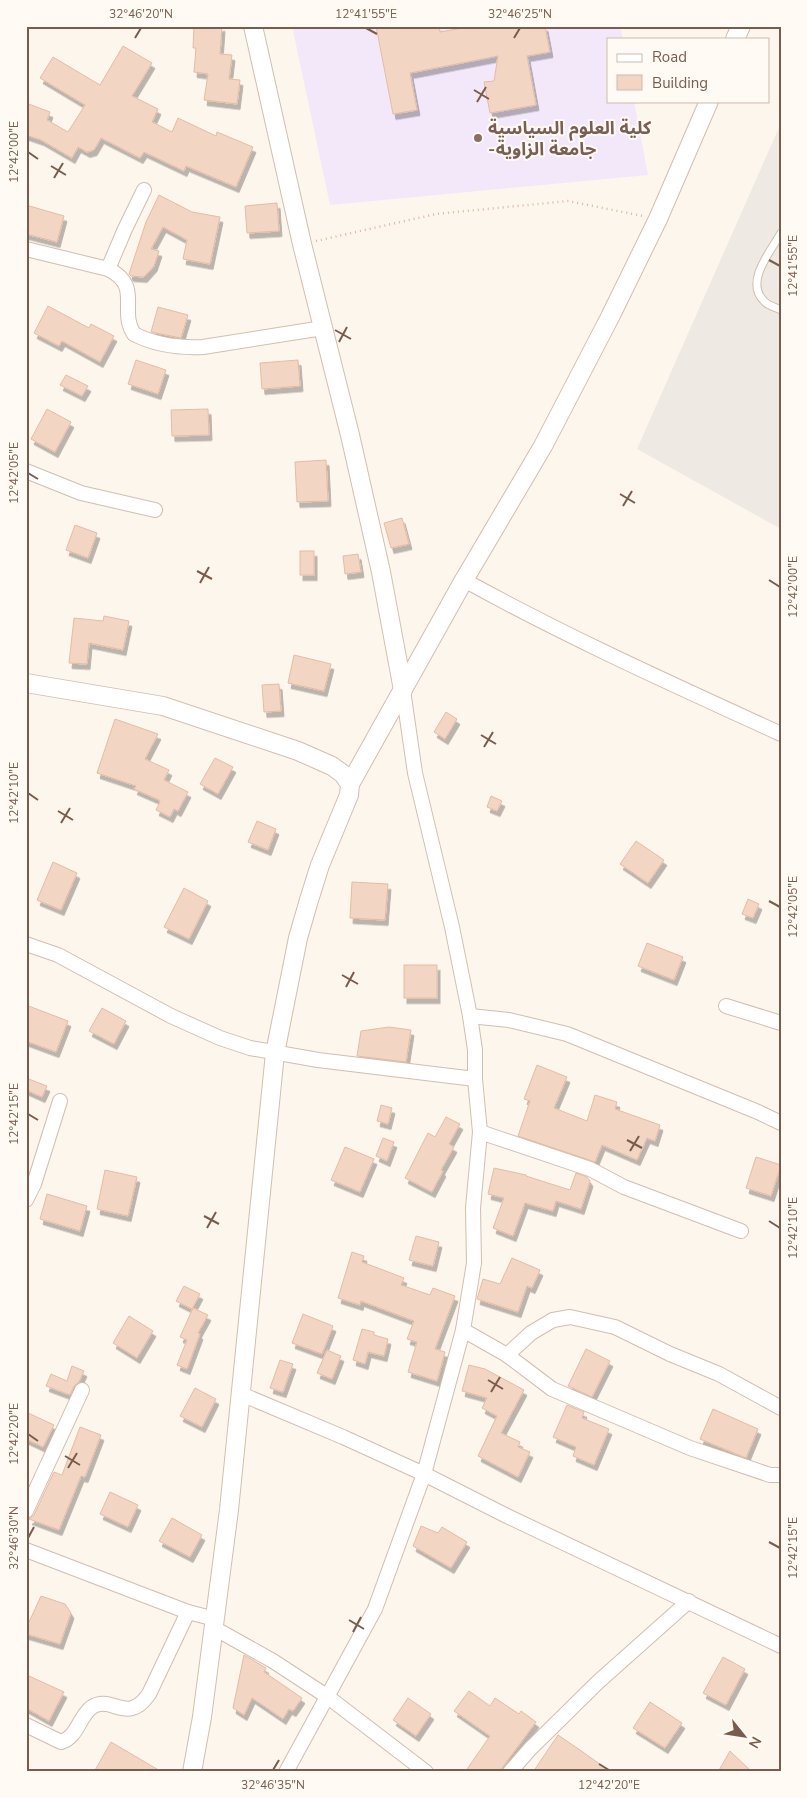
<svg xmlns="http://www.w3.org/2000/svg" width="807" height="1798" font-family="'Nunito Sans','Noto Sans Arabic',sans-serif">
<defs>
<filter id="shadow"><feDropShadow dx="3" dy="5.5" stdDeviation="0" flood-color="#0004"/></filter>
</defs>
<rect width="100%" height="100%" fill="#fdf6ec"/>
<!-- industrial -->
<polygon fill="#efe9e4" points="781,123 781,529 637,449"/>
<!-- education -->
<polygon fill="#f3e8fa" points="292,26 620,26 623,39 608,39 608,101 634,101 648,175 330,205"/>
<!-- building -->
<g fill="#f3d5c3" stroke="#e6bba3" filter="url(#shadow)">
<polygon points="194,26 222,26 220,54 232,55 229,79 240,80 237,104 204,100 208,74 194,72 196,48 193,48"/>
<polygon points="376,26 439,26 440,32 474,26 545,26 550,52 527,56 536,105 490,113 484,82 494,81 498,56 410,73 417,110 393,114"/>
<polygon points="123,46 152,63 132,96 158,109 152,122 172,132 178,118 216,136 217,132 253,147 236,187 186,166 184,171 144,152 140,158 101,138 94,150 87,152 78,147 72,158 41,140 26,135 26,103 50,112 47,120 68,132 85,105 40,78 53,57 100,85"/>
<polygon points="159,195 192,212 220,217 210,264 183,259 187,240 163,227 151,249 159,251 154,266 144,277 131,276 129,274 146,222"/>
<polygon points="277,203 279,231 247,233 245,206"/>
<polygon points="26,205 64,216 57,242 26,234"/>
<polygon points="48,306 89,328 91,324 114,336 100,362 62,341 59,346 34,333"/>
<polygon points="158,307 188,315 181,338 151,332"/>
<polygon points="136,360 166,370 158,394 128,384"/>
<polygon points="298,360 300,386 262,389 260,363"/>
<polygon points="66,375 88,386 82,396 60,385"/>
<polygon points="47,409 71,422 55,452 31,439"/>
<polygon points="208,409 209,435 172,436 171,410"/>
<polygon points="326,460 328,501 297,502 295,462"/>
<polygon points="402,518 409,544 391,548 384,523"/>
<polygon points="75,525 97,533 88,558 66,550"/>
<rect x="300" y="551" width="14" height="24"/>
<polygon points="358,554 361,572 345,574 343,556"/>
<polygon points="104,616 129,621 123,650 89,643 87,664 69,663 74,618 103,621"/>
<polygon points="294,655 331,664 324,691 288,683"/>
<polygon points="279,684 281,711 264,712 262,685"/>
<polygon points="446,712 457,719 445,739 434,732"/>
<polygon points="115,719 158,734 145,759 169,770 164,780 188,792 178,811 174,809 170,817 156,810 160,802 159,800 134,789 136,786 97,773"/>
<polygon points="215,758 233,767 218,794 200,784"/>
<polygon points="491,796 502,801 497,811 487,807"/>
<polygon points="257,821 276,829 268,850 248,842"/>
<polygon points="636,841 664,860 648,883 620,864"/>
<polygon points="53,862 77,873 61,910 37,900"/>
<polygon points="352,882 388,884 385,920 350,918"/>
<polygon points="184,888 208,901 189,939 164,927"/>
<polygon points="748,899 759,904 753,918 742,914"/>
<polygon points="647,943 683,957 674,980 638,966"/>
<rect x="404" y="965" width="33" height="33"/>
<polygon points="26,1005 68,1021 56,1052 26,1041"/>
<polygon points="102,1008 126,1021 114,1044 89,1031"/>
<polygon points="389,1027 411,1030 406,1062 357,1056 361,1031"/>
<polygon points="537,1065 567,1077 554,1108 587,1121 595,1095 617,1102 615,1109 660,1125 655,1141 647,1138 637,1160 602,1145 595,1162 518,1136 530,1101 524,1099"/>
<polygon points="26,1078 47,1086 42,1097 26,1090"/>
<polygon points="381,1105 392,1108 388,1124 377,1121"/>
<polygon points="446,1117 460,1124 449,1144 454,1147 441,1170 443,1171 432,1192 405,1178 428,1133 435,1137"/>
<polygon points="383,1138 394,1142 387,1161 376,1156"/>
<polygon points="345,1147 374,1159 360,1192 331,1180"/>
<polygon points="756,1157 781,1165 771,1196 746,1188"/>
<polygon points="494,1168 526,1175 526,1176 570,1190 576,1173 587,1177 590,1181 581,1209 556,1201 553,1211 525,1203 513,1236 493,1228 504,1198 488,1194"/>
<polygon points="105,1170 137,1177 128,1216 97,1209"/>
<polygon points="47,1194 87,1206 80,1231 40,1219"/>
<polygon points="416,1236 439,1242 433,1266 409,1260"/>
<polygon points="352,1252 364,1256 362,1262 404,1278 401,1285 430,1295 433,1288 455,1296 435,1349 445,1352 437,1381 408,1372 417,1342 407,1339 414,1321 361,1301 360,1305 338,1298"/>
<polygon points="512,1258 540,1270 532,1288 527,1286 518,1312 477,1299 483,1279 500,1284"/>
<polygon points="184,1286 200,1294 192,1309 176,1301"/>
<polygon points="193,1308 208,1315 198,1333 200,1334 187,1369 177,1365 187,1340 180,1337"/>
<polygon points="303,1314 333,1326 322,1354 292,1343"/>
<polygon points="129,1316 153,1331 137,1358 113,1343"/>
<polygon points="362,1329 374,1332 374,1335 388,1339 384,1356 368,1352 365,1364 353,1360"/>
<polygon points="586,1349 610,1361 592,1397 568,1386"/>
<polygon points="327,1350 341,1356 332,1379 317,1373"/>
<polygon points="280,1360 293,1364 283,1392 270,1388"/>
<polygon points="469,1365 485,1369 524,1390 501,1433 520,1442 518,1447 530,1452 518,1477 478,1456 497,1416 482,1408 487,1398 462,1391"/>
<polygon points="72,1366 84,1371 79,1382 74,1386 70,1395 46,1386 51,1374 67,1381"/>
<polygon points="195,1388 216,1399 202,1427 180,1416"/>
<polygon points="567,1405 584,1412 582,1418 609,1429 594,1465 573,1456 576,1447 553,1437"/>
<polygon points="713,1409 758,1429 746,1458 700,1439"/>
<polygon points="26,1412 54,1425 43,1447 26,1439"/>
<polygon points="80,1427 101,1435 85,1477 81,1476 59,1530 29,1519 34,1515 54,1472 62,1475"/>
<polygon points="110,1492 138,1505 128,1527 100,1514"/>
<polygon points="172,1518 202,1535 190,1557 159,1541"/>
<polygon points="421,1526 438,1533 442,1527 467,1542 451,1568 413,1546"/>
<polygon points="41,1596 65,1604 71,1613 60,1644 26,1634 26,1621 29,1622"/>
<polygon points="244,1655 266,1668 264,1672 302,1698 293,1711 289,1709 283,1719 252,1698 244,1715 233,1708"/>
<polygon points="723,1657 745,1669 726,1705 703,1693"/>
<polygon points="29,1676 64,1692 49,1721 26,1708 26,1682"/>
<polygon points="469,1691 490,1706 495,1698 519,1714 521,1711 536,1722 499,1772 465,1772 490,1736 454,1711"/>
<polygon points="408,1698 431,1714 416,1736 393,1720"/>
<polygon points="650,1702 682,1723 665,1748 633,1728"/>
<polygon points="558,1735 580,1750 611,1772 533,1772"/>
<polygon points="111,1742 162,1772 94,1772"/>
<polygon points="730,1751 752,1772 718,1772"/>
</g>
<g fill="none" stroke-linecap="round" stroke-linejoin="round">
<defs>
<path id="service" d="M 781,233 C 771,251 744,282 764,301 C 768,306 775,307 781,310"/>
<g id="minor">
<polyline points="26,249 108,269 125,229 144,190"/>
<path d="M 108,269 C 143,286 118,310 134,334 C 155,345 179,348 203,347 L 323,328"/>
<polyline points="26,471 81,493 155,510"/>
<path d="M 464,580 C 567,637 674,685 781,734"/>
<polyline points="26,944 58,955 171,1016 220,1038 250,1048 318,1060 475,1079"/>
<polyline points="726,1006 781,1023"/>
<polyline points="470,1016 509,1020 567,1034 758,1112 781,1123"/>
<polyline points="480,1132 590,1169 624,1187 741,1231"/>
<polyline points="26,1200 34,1184 60,1101"/>
<polyline points="463,1330 507,1355 552,1389 690,1448 770,1475 781,1475"/>
<polyline points="507,1355 531,1333 553,1320 570,1317 615,1327 670,1354 719,1374 781,1408"/>
<polyline points="241,1394 343,1437 424,1474 507,1516 781,1646"/>
<polyline points="26,1511 82,1390"/>
<polyline points="26,1550 188,1612 215,1619"/>
<polyline points="214,1628 273,1661 328,1697 426,1772"/>
<path d="M 26,1725 L 61,1742 C 78,1737 79,1716 92,1707 C 112,1694 127,1726 149,1694 L 188,1612"/>
<polyline points="286,1772 375,1609 424,1474 463,1330 474,1263 473,1208 480,1132 475,1079 475,1050 470,1016 452,927 415,773 403,690"/>
<polyline points="510,1772 530,1749 598,1682 689,1601"/>
</g>
<g id="tertiary">
<polyline points="253,26 302,244 350,435 381,572 403,690"/>
<polyline points="735,39 741,26"/>
<polyline points="26,683 163,706 298,751 332,766 343,774 350,784 349,795 320,865 309,900 298,938 275,1053 229,1510 202,1717 192,1772"/>
<polyline points="350,784 464,580 543,446 610,317 658,219 709,101"/>
</g>
</defs>
<!-- service casing -->
<use href="#service" stroke="#d1beb0" stroke-width="9"/>
<!-- minor casing -->
<use href="#minor" stroke="#d1beb0" stroke-width="16"/>
<!-- tertiary casing -->
<use href="#tertiary" stroke="#d1beb0" stroke-width="20"/>
<!-- path -->
<polyline stroke="#d9b8a5" stroke-width="2.5" stroke-dasharray="1 4" stroke-linecap="butt" points="316,241 436,214 568,201 643,216"/>
<!-- service -->
<use href="#service" stroke="#fff" stroke-width="7"/>
<!-- minor -->
<use href="#minor" stroke="#fff" stroke-width="14"/>
<!-- tertiary -->
<use href="#tertiary" stroke="#fff" stroke-width="18"/>
</g>
<!-- ticks -->
<path fill="none" stroke="#7a5c4d" stroke-width="2" d="M 366,28 L 377,34M 135,38 L 141,28M 514,38 L 520,28M 474,90 L 489,99M 477,102 L 486,87M 28,152 L 38,159M 51,166 L 66,175M 54,178 L 63,163M 769,260 L 780,266M 335,330 L 351,339M 339,342 L 347,327M 28,473 L 38,479M 620,494 L 635,503M 623,506 L 632,491M 197,571 L 212,579M 769,580 L 780,587M 200,583 L 209,567M 481,735 L 496,744M 484,747 L 493,732M 28,793 L 38,800M 58,811 L 73,820M 61,823 L 70,808M 769,901 L 780,907M 342,975 L 358,984M 346,987 L 354,972M 28,1114 L 38,1120M 627,1140 L 642,1148M 630,1151 L 639,1136M 204,1216 L 219,1224M 769,1221 L 780,1228M 207,1228 L 216,1212M 488,1380 L 503,1389M 491,1392 L 500,1377M 28,1434 L 38,1441M 65,1456 L 80,1465M 68,1468 L 77,1453M 28,1538 L 34,1527M 769,1542 L 780,1548M 349,1620 L 364,1629M 353,1632 L 361,1617M 599,1764 L 609,1770M 273,1770 L 279,1760"/>
<!-- markers -->
<circle fill="#8d6e63" stroke="#fffaf3" stroke-width="2" cx="478" cy="138" r="5"/>
<g text-anchor="middle" stroke-width="4" stroke-linejoin="round" paint-order="stroke">
<!-- education labels -->
<g font-size="18" font-weight="bold" fill="#785e54" stroke="#fffaf3" text-anchor="start">
<text x="488" y="134">كلية العلوم السياسية<tspan x="488" dy="21">-جامعة الزاوية</tspan></text>
</g>
</g>
<!-- border -->
<rect width="807" height="1798" fill="none" stroke="#fffaf3" stroke-width="55"/>
<!-- legend -->
<rect x="607" y="38" width="162" height="65" fill="#fffaf3" stroke="#cabbb1"/>
<rect x="617" y="54" width="25" height="8" fill="#ffffff" stroke="#cabbb1"/>
<text x="652" y="62" font-size="15" fill="#7a5c4d">Road</text>
<rect x="617" y="75" width="25" height="15" fill="#f3d5c3" stroke="#cabbb1"/>
<text x="652" y="88" font-size="15" fill="#7a5c4d">Building</text>
<!-- north arrow -->
<g transform="translate(744 1736) rotate(120)" stroke="#fffaf3" stroke-width="4" paint-order="stroke">
<path d="M0-4L9 19L0 12L-9 19Z" fill="#7a5c4d"/>
<text y="-8" font-size="14" font-weight="bold" text-anchor="middle" fill="#7a5c4d">N</text>
</g>
<rect x="28" y="28" width="752" height="1742" fill="none" stroke="#7a5c4d" stroke-width="2"/>
<g font-size="12" text-anchor="middle" fill="#7a5c4d">
<text x="141" y="18">32°46'20"N</text>
<text x="366" y="18">12°41'55"E</text>
<text x="520" y="18">32°46'25"N</text>
<text transform="translate(14 152) rotate(-90)" y="4">12°42'00"E</text>
<text transform="translate(793 266) rotate(-90)" y="4">12°41'55"E</text>
<text transform="translate(14 473) rotate(-90)" y="4">12°42'05"E</text>
<text transform="translate(793 587) rotate(-90)" y="4">12°42'00"E</text>
<text transform="translate(14 793) rotate(-90)" y="4">12°42'10"E</text>
<text transform="translate(793 907) rotate(-90)" y="4">12°42'05"E</text>
<text transform="translate(14 1114) rotate(-90)" y="4">12°42'15"E</text>
<text transform="translate(793 1228) rotate(-90)" y="4">12°42'10"E</text>
<text transform="translate(14 1434) rotate(-90)" y="4">12°42'20"E</text>
<text transform="translate(14 1538) rotate(-90)" y="4">32°46'30"N</text>
<text transform="translate(793 1548) rotate(-90)" y="4">12°42'15"E</text>
<text x="273" y="1789">32°46'35"N</text>
<text x="609" y="1789">12°42'20"E</text>
</g>
</svg>
